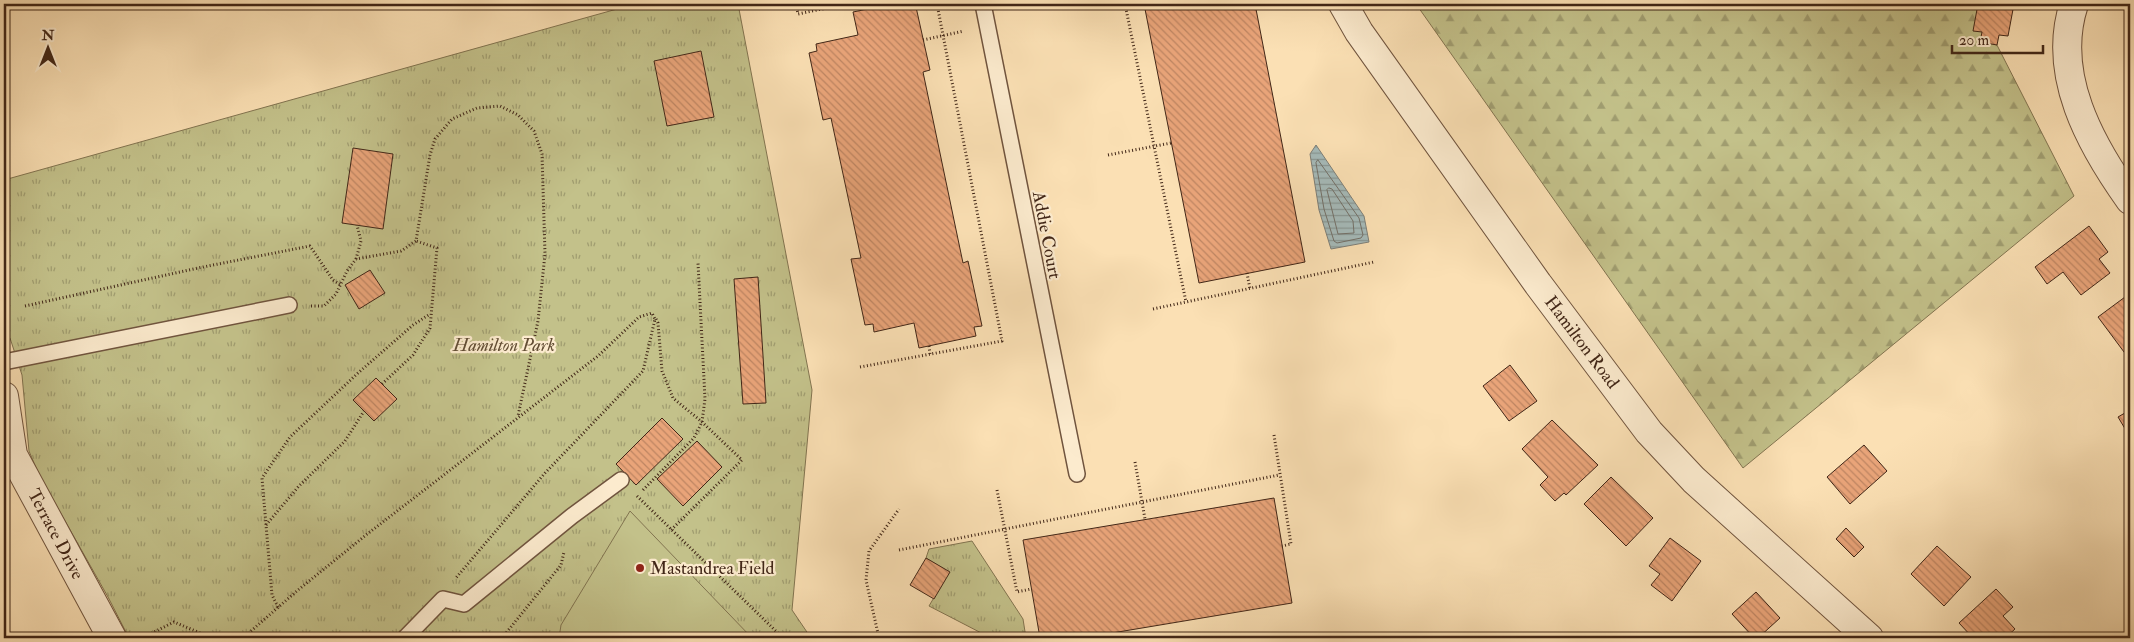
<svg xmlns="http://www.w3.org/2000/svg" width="2134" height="642" font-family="'IM FELL Double Pica',serif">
<defs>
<pattern id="grass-tufts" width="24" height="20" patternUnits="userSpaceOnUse" patternTransform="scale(1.25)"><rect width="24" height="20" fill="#c3c18a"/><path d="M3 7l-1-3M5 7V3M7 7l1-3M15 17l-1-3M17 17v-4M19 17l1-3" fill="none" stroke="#a09d70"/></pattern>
<pattern id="forest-firs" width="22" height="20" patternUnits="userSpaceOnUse" patternTransform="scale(1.25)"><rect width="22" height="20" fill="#c3c18a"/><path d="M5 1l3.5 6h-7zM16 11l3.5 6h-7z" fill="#a09d70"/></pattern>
<pattern id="water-rules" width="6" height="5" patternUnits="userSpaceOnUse" patternTransform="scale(1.25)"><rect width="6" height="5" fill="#a5bab9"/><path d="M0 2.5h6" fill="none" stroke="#889795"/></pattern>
<pattern id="building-back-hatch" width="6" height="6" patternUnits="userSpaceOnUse" patternTransform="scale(1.25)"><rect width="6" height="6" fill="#e9a479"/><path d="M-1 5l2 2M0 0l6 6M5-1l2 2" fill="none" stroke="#be8562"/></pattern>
</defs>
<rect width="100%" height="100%" fill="#fbe0b4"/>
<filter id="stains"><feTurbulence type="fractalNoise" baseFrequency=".004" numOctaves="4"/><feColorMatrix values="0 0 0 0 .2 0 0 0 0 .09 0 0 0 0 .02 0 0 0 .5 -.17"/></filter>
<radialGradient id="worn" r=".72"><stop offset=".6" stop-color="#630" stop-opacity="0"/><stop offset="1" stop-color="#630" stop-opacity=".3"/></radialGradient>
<!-- grass -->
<g fill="url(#grass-tufts)" stroke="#827450">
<polygon points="635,4 738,4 812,390 792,610 811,638 129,638 108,597 39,475 29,451 22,375 10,338 4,339 4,180"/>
<polygon points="972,541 1023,619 1026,638 991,638 929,606 949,572 926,558 929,549"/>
</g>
<!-- forest -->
<polygon fill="url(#forest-firs)" stroke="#827450" points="1416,4 1976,4 2074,196 1743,468"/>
<!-- garden -->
<polygon fill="#c3c18a" stroke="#827450" points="630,511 752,638 559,638 561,625"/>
<!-- water -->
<polygon fill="url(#water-rules)" stroke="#7d7f78" points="1316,145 1364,216 1369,242 1331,249 1319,210 1310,154"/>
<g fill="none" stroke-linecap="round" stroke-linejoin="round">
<!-- shore -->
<g stroke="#737068" stroke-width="1">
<polygon points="1318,160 1359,218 1363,235 1361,238 1337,243 1334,241 1324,209 1316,163"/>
<polygon points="1329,188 1332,189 1353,221 1354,233 1338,234 1327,190"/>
</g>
</g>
<!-- building -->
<g fill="url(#building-back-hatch)" stroke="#412617">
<polygon points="892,4 907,4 908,9 916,7 930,70 923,72 963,263 968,261 982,326 974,327 976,336 919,348 914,323 874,332 873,324 865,325 851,259 861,258 831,118 823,120 809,53 817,51 816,44 858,35 853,12"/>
<polygon points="1144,4 1255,4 1305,262 1199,283"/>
<polygon points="1978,4 2014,4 2008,36 1999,35 1997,45 1980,42 1982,32 1973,31"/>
<polygon points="701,51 714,117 667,126 654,61"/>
<polygon points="353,148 393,154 383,229 342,223"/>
<polygon points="2089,226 2108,252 2099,259 2110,273 2081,295 2063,272 2047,284 2035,267"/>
<polygon points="370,270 385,293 359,309 345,285"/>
<polygon points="758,277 766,403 743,404 734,279"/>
<polygon points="2125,297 2130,305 2130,353 2127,356 2098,317"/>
<polygon points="1510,365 1537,401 1509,421 1483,386"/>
<polygon points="376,378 397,399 374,421 353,400"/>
<polygon points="2130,410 2130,437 2118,417"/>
<polygon points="662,418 683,439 636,485 616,464"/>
<polygon points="1552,420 1598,465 1566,495 1564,493 1555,501 1540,485 1548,477 1522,449"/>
<polygon points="697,441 722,467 683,506 657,479"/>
<polygon points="1864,445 1887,471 1850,504 1827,477"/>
<polygon points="1611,477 1653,518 1626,546 1584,504"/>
<polygon points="1274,498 1292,603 1082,638 1040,638 1023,540"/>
<polygon points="1846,528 1864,547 1854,557 1836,539"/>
<polygon points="1670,538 1701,561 1672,601 1651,585 1660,574 1649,566"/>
<polygon points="1937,546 1971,577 1944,606 1911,574"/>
<polygon points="926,558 950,572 934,599 910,585"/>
<polygon points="1996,589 2013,607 2003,616 2015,629 2005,638 1973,638 1959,623"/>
<polygon points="1756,592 1780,618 1758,638 1754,638 1732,614"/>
</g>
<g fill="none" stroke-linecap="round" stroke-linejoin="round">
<defs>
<g id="service">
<polyline points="983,4 1077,474"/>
<polyline points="4,362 289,305"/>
<polyline points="405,638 443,599 464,604 572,516 621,480"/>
</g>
<g id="minor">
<path d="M 2074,4 C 2051,74 2090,144 2130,200"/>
<polyline points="4,396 13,455 112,638"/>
</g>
<polyline id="tertiary" points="1343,4 1359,32 1538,284 1649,432 1694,480 1869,638"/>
</defs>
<!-- service casing -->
<use href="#service" stroke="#70543e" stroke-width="18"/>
<!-- minor casing -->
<use href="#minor" stroke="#70543e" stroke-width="30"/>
<!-- tertiary casing -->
<use href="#tertiary" stroke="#70543e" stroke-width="30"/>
<!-- path -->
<g stroke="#412617" stroke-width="3" stroke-dasharray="1 2.5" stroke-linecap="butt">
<polyline points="796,4 798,14 846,4"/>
<polyline points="860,4 861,10"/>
<polyline points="1125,4 1186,302"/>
<polyline points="923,40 964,31"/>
<polyline points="1108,155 1171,143"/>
<polyline points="356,259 361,241 357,225"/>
<polyline points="1247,273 1250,289"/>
<polyline points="25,306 203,267 310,246 333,280 341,285"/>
<polyline points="311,306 324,306 336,294 347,271 356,259 401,251 416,241 430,155 435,139 452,119 477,108 500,106 518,115 534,131 542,154 545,254 538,321 518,416"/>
<polyline points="1153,309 1374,262"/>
<polyline points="656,319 658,323 662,371 673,398 702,422 742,460 671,530"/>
<polyline points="929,346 930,354"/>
<polyline points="860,367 1002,341 937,4"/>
<polyline points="382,384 413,355 430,328 437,248 416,241"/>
<polyline points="1274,435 1291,544 1282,546"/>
<polyline points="1135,462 1145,519"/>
<polyline points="643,490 694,438 702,422 705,399 698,263"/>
<polyline points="997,490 1017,592 1031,589"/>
<polyline points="637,496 783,638"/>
<polyline points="266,525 299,486 345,441 364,411"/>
<polyline points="899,550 1279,475"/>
<polyline points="278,607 272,595 262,478 290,437 358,373 413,325 430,314"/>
<polyline points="142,638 174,622 212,638"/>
<polyline points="243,638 298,590 366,535 598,356 639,317 652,313 655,319 643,371 545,473 455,579"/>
<polyline points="502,638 561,565 564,552"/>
<polyline points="879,638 866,580 869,551 899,509"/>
</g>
<!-- service -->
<use href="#service" stroke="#fcebce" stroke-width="15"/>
<!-- minor -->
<use href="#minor" stroke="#fcebce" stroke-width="28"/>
<!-- tertiary -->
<use href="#tertiary" stroke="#fcebce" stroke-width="28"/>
</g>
<!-- markers -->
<circle fill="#8f2418" stroke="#fcebce" stroke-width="2" cx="640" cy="568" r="5"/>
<g text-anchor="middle" stroke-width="4.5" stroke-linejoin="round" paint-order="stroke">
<!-- street labels -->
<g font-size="18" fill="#412617" stroke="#fcebce">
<text transform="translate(1047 235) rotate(79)" y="6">Addie Court</text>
<text transform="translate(1582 342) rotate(53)" y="6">Hamilton Road</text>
<text transform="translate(56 534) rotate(62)" y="6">Terrace Drive</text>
</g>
<!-- park labels -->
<g font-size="18" font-style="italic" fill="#624d34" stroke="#fcebce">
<text x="504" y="351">Hamilton Park</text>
</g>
<!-- poi labels -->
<g font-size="18" fill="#412617" stroke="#fcebce" text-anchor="start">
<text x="650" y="574">Mastandrea Field</text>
</g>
</g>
<!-- margin -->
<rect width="2134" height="642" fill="none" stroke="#fbe0b4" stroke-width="20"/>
<rect x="5" y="5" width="2124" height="632" fill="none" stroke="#412617" stroke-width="2.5"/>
<rect x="10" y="10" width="2114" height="622" fill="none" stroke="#412617"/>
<!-- north arrow -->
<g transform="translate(48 48)" stroke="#fcebce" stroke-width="4" paint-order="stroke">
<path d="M0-4L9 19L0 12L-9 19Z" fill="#412617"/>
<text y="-8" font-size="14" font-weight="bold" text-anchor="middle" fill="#412617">N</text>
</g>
<!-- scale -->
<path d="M1952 45v8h91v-8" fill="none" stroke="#412617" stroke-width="2.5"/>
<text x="1959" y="45" font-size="15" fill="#412617" stroke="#fcebce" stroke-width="4" paint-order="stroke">20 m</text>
<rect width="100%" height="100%" filter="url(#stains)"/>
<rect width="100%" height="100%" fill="url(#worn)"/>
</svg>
